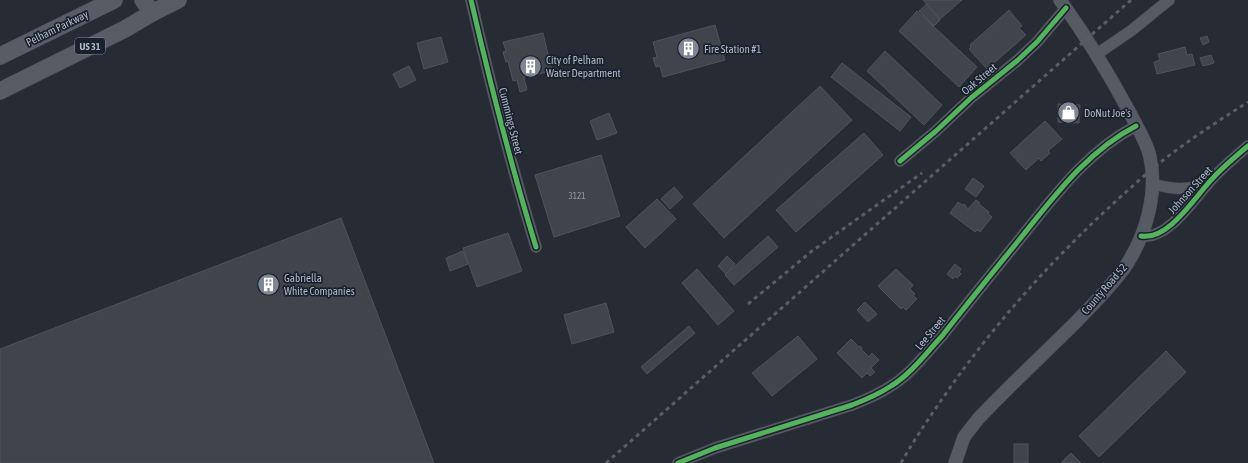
<svg xmlns="http://www.w3.org/2000/svg" width="1248" height="463" font-family="'Asap Condensed',sans-serif">
<rect width="100%" height="100%" fill="#272b33"/>
<!-- building -->
<g fill="#40454c" stroke="#4e535c">
<polygon points="923,0 962,0 940,19"/>
<polygon points="927,4 940,20 934,26 919,11"/>
<polygon points="1009,10 1022,26 1019,28 1026,35 987,69 969,49 971,47 970,45"/>
<polygon points="917,11 977,67 959,87 899,31"/>
<polygon points="715,25 725,60 663,77 660,66 656,67 653,58 657,57 653,42"/>
<polygon points="543,33 552,71 524,77 527,90 520,92 517,80 513,81 508,61 506,62 503,52 506,51 503,42"/>
<polygon points="1207,36 1209,42 1203,45 1200,38"/>
<polygon points="441,37 448,62 424,69 417,43"/>
<polygon points="1185,47 1187,55 1192,54 1195,65 1157,74 1154,62 1160,60 1158,54"/>
<polygon points="885,51 942,105 924,125 867,71"/>
<polygon points="1211,55 1214,63 1203,66 1200,58"/>
<polygon points="842,63 911,117 900,131 831,77"/>
<polygon points="409,66 416,80 400,88 393,74"/>
<polygon points="820,86 852,120 724,238 693,204"/>
<polygon points="1058,104 1080,105 1079,123 1058,122"/>
<polygon points="609,113 617,133 597,140 590,121"/>
<polygon points="1045,121 1062,139 1048,151 1050,153 1041,161 1039,158 1026,170 1010,153"/>
<polygon points="864,133 883,155 796,232 776,210"/>
<polygon points="601,155 620,216 554,237 535,175"/>
<polygon points="973,178 984,186 976,197 965,189"/>
<polygon points="674,187 683,197 670,209 661,199"/>
<polygon points="657,199 676,219 645,248 626,227"/>
<polygon points="976,200 979,202 979,204 989,212 988,214 992,217 980,232 977,230 975,232 950,213 958,202 962,205 964,204 968,209"/>
<polygon points="341,218 434,463 0,463 0,349"/>
<polygon points="508,233 522,271 477,287 463,248"/>
<polygon points="768,236 778,247 734,285 725,275"/>
<polygon points="463,251 468,264 450,271 446,258"/>
<polygon points="727,256 735,264 726,274 718,266"/>
<polygon points="955,264 961,269 959,272 961,274 957,278 955,276 953,279 947,274"/>
<polygon points="697,269 734,311 718,325 682,283"/>
<polygon points="896,269 913,285 910,289 915,294 913,296 917,299 906,310 903,307 901,309 878,286"/>
<polygon points="865,302 877,314 868,322 857,310"/>
<polygon points="606,303 614,332 572,344 564,315"/>
<polygon points="689,326 695,333 647,374 641,367"/>
<polygon points="798,336 817,359 772,396 752,373"/>
<polygon points="851,339 859,347 860,346 862,348 861,349 869,357 872,353 879,360 871,368 875,372 870,376 867,373 862,378 837,353"/>
<polygon points="1166,351 1186,372 1099,457 1079,436"/>
<rect x="1014" y="444" width="14" height="19"/>
<polygon points="1071,453 1081,463 1061,463"/>
</g>
<g fill="none" stroke-linecap="round" stroke-linejoin="round">
<defs>
<g id="minor">
<path d="M 471,0 C 490,83 511,165 536,247"/>
<polyline points="1097,54 1132,30 1169,0"/>
<polyline points="900,161 936,131 971,98 1018,60 1037,42 1066,8"/>
<path d="M 1153,184 C 1172,189 1190,192 1208,181"/>
<path d="M 1141,236 C 1169,241 1196,195 1213,178 C 1224,166 1236,156 1248,146"/>
<path d="M 678,463 L 715,448 L 852,405 C 865,400 879,394 891,386 C 911,374 926,353 942,336 C 967,304 993,272 1019,240 C 1053,198 1087,151 1136,126"/>
</g>
<path id="tertiary" d="M 955,463 L 964,437 L 978,419 C 1010,385 1044,354 1077,321 C 1094,303 1113,285 1127,264 C 1146,234 1158,193 1150,157 C 1147,142 1137,127 1130,113 C 1109,74 1086,36 1060,0"/>
<g id="primary">
<polyline points="143,0 152,13"/>
<polyline points="0,56 114,0"/>
<polyline points="0,91 125,29 152,13 178,0"/>
</g>
</defs>
<!-- minor casing -->
<use href="#minor" stroke="#43464c" stroke-width="12"/>
<!-- tertiary casing -->
<use href="#tertiary" stroke="#43464c" stroke-width="14"/>
<!-- primary casing -->
<use href="#primary" stroke="#434850" stroke-width="18"/>
<!-- minor -->
<use href="#minor" stroke="#565a62" stroke-width="11"/>
<!-- tertiary -->
<use href="#tertiary" stroke="#565a62" stroke-width="13"/>
<!-- primary -->
<use href="#primary" stroke="#585c64" stroke-width="17"/>
<!-- rail -->
<g stroke="#595d65" stroke-width="3" stroke-dasharray="4 4" stroke-linecap="butt">
<polyline points="748,304 812,251 922,173"/>
<polyline points="606,463 1131,0"/>
<path d="M 901,463 C 915,438 931,415 947,392 C 1005,309 1075,235 1151,170 C 1181,145 1215,123 1248,102"/>
</g>
<defs>
<g id="cycleway">
<path d="M 471,0 C 490,83 511,165 536,247"/>
<polyline points="900,161 936,131 971,98 1018,60 1037,42 1066,8"/>
<path d="M 1141,236 C 1169,241 1196,195 1213,178 C 1224,166 1236,156 1248,146"/>
<path d="M 678,463 L 715,448 L 852,405 C 865,400 879,394 891,386 C 911,374 926,353 942,336 C 967,304 993,272 1019,240 C 1053,198 1087,151 1136,126"/>
</g>
</defs>
<!-- cycleway casing -->
<use href="#cycleway" stroke="#1a212e" stroke-width="8"/>
<!-- cycleway -->
<use href="#cycleway" stroke="#56b35d" stroke-width="5"/>
</g>
<!-- icons -->
<defs>
<symbol id="building-disc" viewBox="-11 -11 22 22"><circle r="9.5" fill="#7f8693" stroke="#1a212e"/><path d="M-4-6H4V6H1V3H-1V6H-4ZM-2.5-4.3h1.7v1.8h-1.7ZM.8-4.3h1.7v1.8H.8ZM-2.5-1h1.7V.8h-1.7ZM.8-1h1.7V.8H.8Z" fill="#fff"/></symbol>
<symbol id="shop-disc" viewBox="-11 -11 22 22"><circle r="9.5" fill="#7f8693" stroke="#1a212e"/><path d="M-5-2.5h2.3a2.7 3.5 0 0 1 5.4 0H5L5.5 6h-11ZM-1.5-2.5h3a1.5 2.3 0 0 0-3 0Z" fill="#fff"/></symbol>
</defs>
<g fill-rule="evenodd">
<use href="#building-disc" x="676" y="36" width="25" height="25"/>
<use href="#building-disc" x="518" y="54" width="25" height="25"/>
<use href="#shop-disc" x="1056" y="100" width="25" height="25"/>
<use href="#building-disc" x="256" y="272" width="25" height="25"/>
</g>
<g text-anchor="middle" stroke-width="3.5" stroke-linejoin="round" paint-order="stroke">
<!-- number labels -->
<g font-size="9" fill="#939aa8">
<text x="577" y="199">3121</text>
</g>
<!-- shield labels -->
<rect fill="#1a212e" stroke="#828a98" stroke-width="1" x="75" y="38" width="30" height="16" rx="3"/>
<g font-size="10" font-weight="bold" fill="#afb7c6">
<text x="90" y="50">US 31</text>
</g>
<!-- street labels -->
<g font-size="11" fill="#afb7c6" stroke="#1a212e">
<text transform="translate(57 28) rotate(-26)" y="4">Pelham Parkway</text>
<text transform="translate(979 79) rotate(-40)" y="4">Oak Street</text>
<text transform="translate(511 121) rotate(76)" y="4">Cummings Street</text>
<text transform="translate(1190 190) rotate(-48)" y="4">Johnson Street</text>
<text transform="translate(1104 289) rotate(-49)" y="4">County Road 52</text>
<text transform="translate(930 333) rotate(-50)" y="4">Lee Street</text>
</g>
<!-- poi labels -->
<g font-size="11" fill="#afb7c6" stroke="#1a212e" text-anchor="start">
<text x="704" y="53">Fire Station #1</text>
<text x="546" y="64">City of Pelham<tspan x="546" dy="13">Water Department</tspan></text>
<text x="1084" y="117">DoNut Joe's</text>
<text x="284" y="282">Gabriella<tspan x="284" dy="13">White Companies</tspan></text>
</g>
</g>
</svg>
